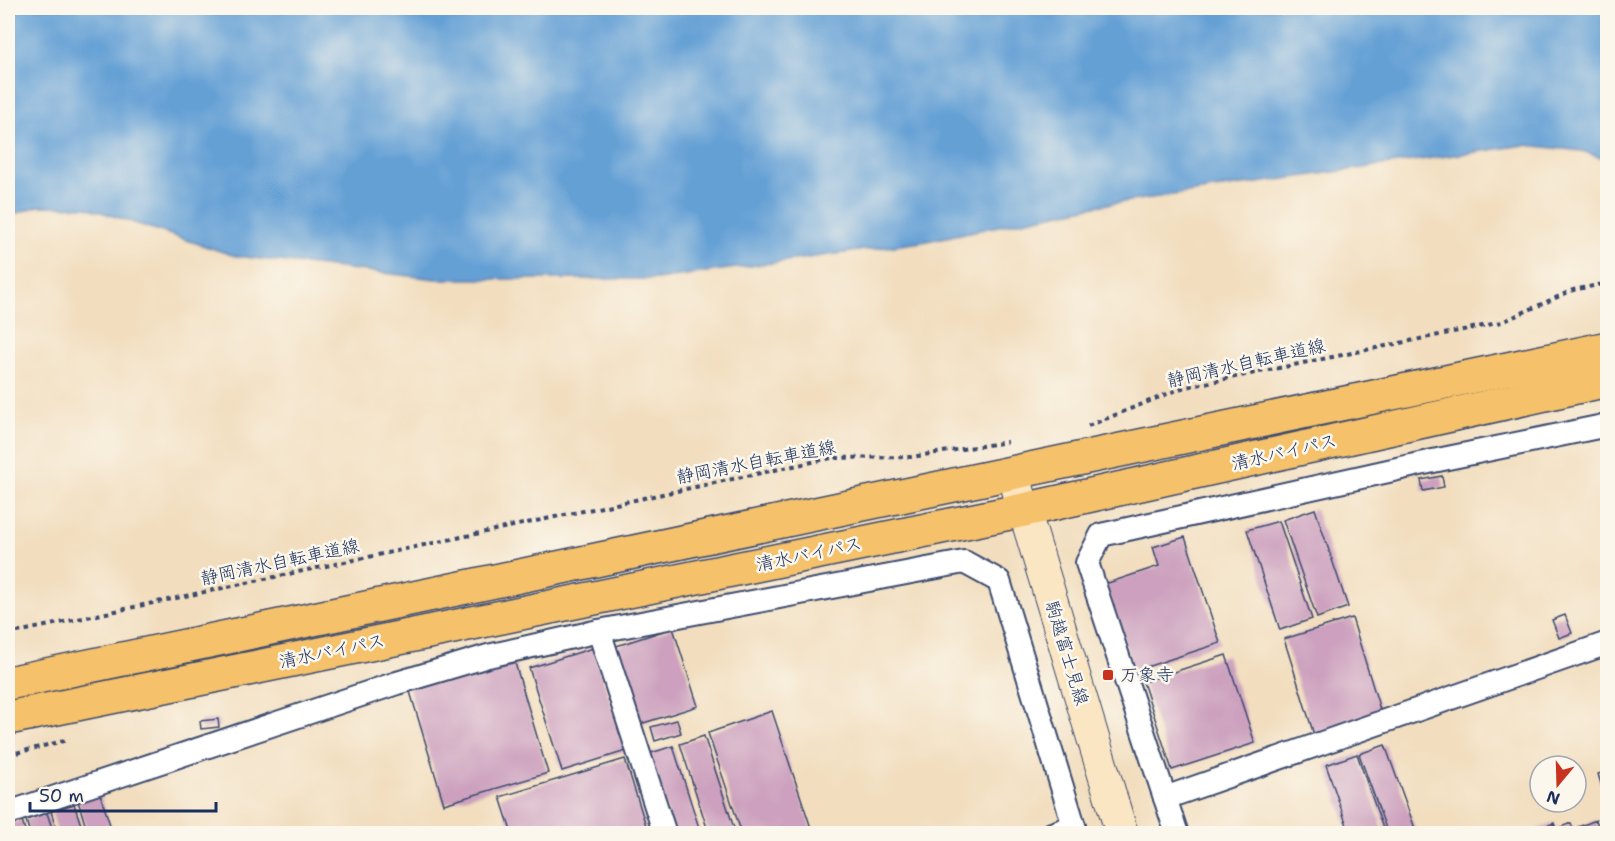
<svg xmlns="http://www.w3.org/2000/svg" width="1615" height="841" font-family="'Shantell Sans','Klee One',sans-serif">
<rect width="100%" height="100%" fill="#fbf7ec"/>
<filter id="ink" filterUnits="userSpaceOnUse"><feTurbulence type="fractalNoise" baseFrequency=".0167" numOctaves="2"/><feDisplacementMap in="SourceGraphic" scale="12" xChannelSelector="R" yChannelSelector="G"/><feConvolveMatrix kernelMatrix="1 2 1 2 8 2 1 2 1" color-interpolation-filters="sRGB"/></filter>
<filter id="wash" filterUnits="userSpaceOnUse"><feTurbulence type="fractalNoise" baseFrequency=".008" numOctaves="4" result="noise"/><feDisplacementMap in="SourceGraphic" scale="24" xChannelSelector="R" yChannelSelector="G"/><feGaussianBlur stdDeviation="1.35" result="paint"/><feColorMatrix in="noise" values="0 0 0 0 0 0 0 0 0 0 0 0 0 0 0 0 0 1.4 0 .05"/><feComposite in="paint" operator="in"/></filter>
<g filter="url(#wash)">
<rect width="100%" height="100%" fill="#f2debf"/>
<!-- water -->
<polygon fill="#65a0d5" stroke="#40689a" stroke-width="1.5" points="8,8 1607,8 1607,160 1582,151 1525,145 1095,206 922,242 657,279 436,279 235,256 86,207 39,206 8,216"/>
<g id="blocks">
<!-- building -->
<g fill="#cca0be">
<polygon points="1442,476 1444,487 1423,491 1421,480"/>
<polygon points="1315,509 1348,607 1317,618 1283,520"/>
<polygon points="1279,521 1312,619 1280,630 1247,530"/>
<polygon points="1185,537 1220,643 1134,671 1105,584 1159,566 1153,547"/>
<polygon points="1565,615 1572,633 1559,638 1552,620"/>
<polygon points="1352,618 1382,716 1315,738 1284,639"/>
<polygon points="673,628 698,706 637,725 613,647"/>
<polygon points="593,648 626,751 562,771 529,668"/>
<polygon points="512,653 548,773 444,804 408,685"/>
<polygon points="1226,655 1255,743 1172,770 1143,682"/>
<polygon points="772,711 813,834 742,834 708,733"/>
<polygon points="218,719 219,727 201,729 200,721"/>
<polygon points="677,720 681,733 655,741 651,727"/>
<polygon points="704,736 736,834 709,834 680,744"/>
<polygon points="1385,745 1417,834 1388,834 1359,754"/>
<polygon points="673,746 701,834 674,834 648,754"/>
<polygon points="1357,754 1366,780 1385,834 1350,834 1326,765"/>
<polygon points="625,759 647,829 632,834 512,834 500,797"/>
<polygon points="1608,771 1608,803 1607,803 1598,774"/>
<polygon points="100,794 113,834 88,834 78,801"/>
<polygon points="74,804 84,834 58,834 51,811"/>
<polygon points="47,813 54,834 30,834 26,820"/>
<polygon points="22,820 26,834 8,834 8,825"/>
<polygon points="1596,820 1601,834 1537,834 1536,830 1554,823 1556,829 1571,823 1573,829"/>
</g>
</g>
</g>
<g filter="url(#ink)">
<use href="#blocks" fill-opacity="0" stroke="#3b496d" stroke-width="1.5"/>
<g fill="none" stroke-linecap="round" stroke-linejoin="round">
<defs>
<g id="minor">
<polyline points="599,631 665,834"/>
<polyline points="1165,798 1608,643"/>
<polyline points="8,813 397,683 488,656 599,631 964,562 999,581 1074,826"/>
<polyline points="1052,834 1074,826 1075,834"/>
<polyline points="1177,834 1087,563 1101,535 1433,461 1608,425"/>
</g>
<polyline id="secondary" points="1013,473 1122,834"/>
<g id="trunk">
<polyline points="8,683 1608,348"/>
<polyline points="8,718 1024,510 1608,380"/>
</g>
</defs>
<!-- minor casing -->
<use href="#minor" stroke="#3b496d" stroke-width="26"/>
<!-- secondary casing -->
<use href="#secondary" stroke="#3b496d" stroke-width="34"/>
<!-- trunk casing -->
<use href="#trunk" stroke="#3b496d" stroke-width="36"/>
<!-- path -->
<g stroke="#3b496d" stroke-width="4" stroke-dasharray="4.5 4.5" stroke-linecap="butt">
<polyline points="1088,426 1182,388 1502,322 1573,290 1608,283"/>
<polyline points="8,634 831,458 911,457 1007,442"/>
<polyline points="8,755 67,740"/>
</g>
<!-- minor -->
<use href="#minor" stroke="#fff" stroke-width="22"/>
<!-- secondary -->
<use href="#secondary" stroke="#fbe6c4" stroke-width="32"/>
<!-- trunk -->
<use href="#trunk" stroke="#f5c16b" stroke-width="33"/>
</g>
</g>
<!-- markers -->
<rect fill="#c8321e" stroke="#fbf7ec" stroke-width="2" x="1102" y="669" width="12" height="12" rx="3"/>
<g text-anchor="middle" stroke-width="5" stroke-linejoin="round" paint-order="stroke">
<!-- street labels -->
<g font-size="18" fill="#1b2f5e" stroke="#fbf7ec">
<text transform="translate(1246 363) rotate(-13)" y="6">静岡清水自転車道線</text>
<text transform="translate(1284 452) rotate(-13)" y="6">清水バイパス</text>
<text transform="translate(756 462) rotate(-11)" y="6">静岡清水自転車道線</text>
<text transform="translate(809 554) rotate(-12)" y="6">清水バイパス</text>
<text transform="translate(280 562) rotate(-12)" y="6">静岡清水自転車道線</text>
<text transform="translate(332 651) rotate(-12)" y="6">清水バイパス</text>
<text transform="translate(1067 653) rotate(73)" y="6">駒越富士見線</text>
</g>
<!-- poi labels -->
<g font-size="18" fill="#1b2f5e" stroke="#fbf7ec" text-anchor="start">
<text x="1120" y="681">万象寺</text>
</g>
</g>
<!-- margin -->
<rect width="1615" height="841" fill="none" stroke="#fbf7ec" stroke-width="30"/>
<!-- north arrow -->
<g transform="translate(1558 784) rotate(199)"><circle r="28" fill="#fbf7ec" stroke="#a1a7b3" stroke-width="1.5"/>
<path d="M0-4.5L10 22L0 15L-10 22Z" fill="#c8321e"/>
<text y="-9" font-size="16" font-weight="bold" text-anchor="middle" fill="#1b2f5e">N</text>
</g>
<!-- scale -->
<path d="M30 802v9h186v-9" fill="none" stroke="#1b2f5e" stroke-width="3"/>
<text x="39" y="802" font-size="18" fill="#1b2f5e" stroke="#fbf7ec" stroke-width="4.5" paint-order="stroke">50 m</text>
</svg>
